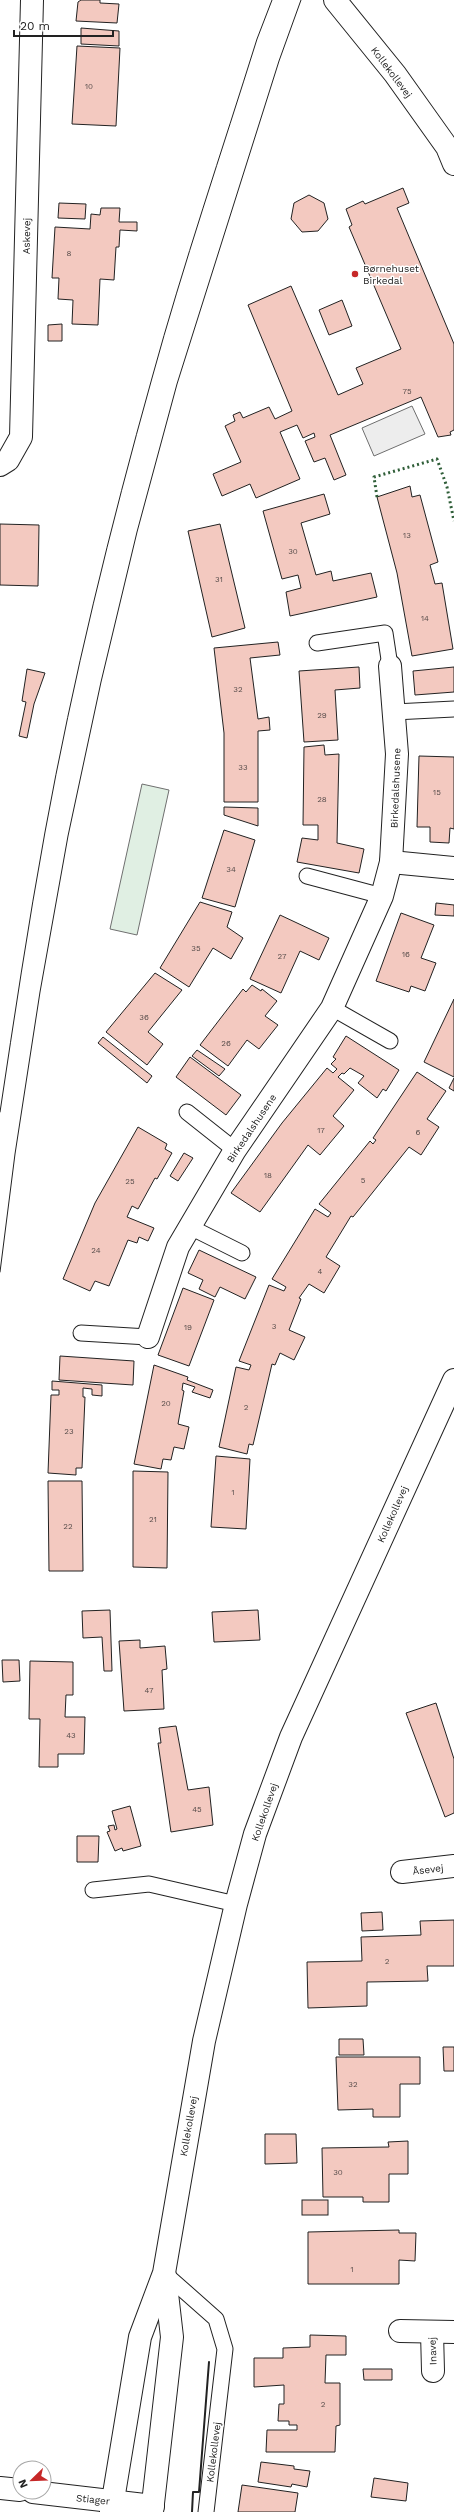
<svg xmlns="http://www.w3.org/2000/svg" width="454" height="2512" font-family="'Work Sans',sans-serif">
<rect width="100%" height="100%" fill="#fff"/>
<!-- green -->
<polygon fill="#e0efe3" stroke="#6f6f6f" points="142,784 169,790 137,935 110,929"/>
<!-- parking -->
<polygon fill="#ededed" stroke="#6f6f6f" points="412,406 425,434 374,456 362,428"/>
<!-- building -->
<g fill="#f3c9c0" stroke="#222">
<polygon points="81,0 100,0 100,3 119,4 117,23 76,21 78,2"/>
<polygon points="81,28 119,31 119,46 81,44"/>
<polygon points="77,46 120,48 116,126 72,124"/>
<polygon points="403,188 409,203 397,208 454,344 454,430 450,432 451,435 438,437 421,397 330,435 346,475 334,480 325,458 314,462 305,441 315,437 314,433 303,438 297,425 280,432 300,479 256,498 250,484 222,496 213,474 241,462 225,426 235,421 233,415 240,412 243,418 269,407 275,419 292,411 248,305 291,286 338,395 363,384 356,368 401,349 349,227 352,225 346,209 363,201 365,204"/>
<polygon points="309,195 324,203 328,219 318,231 302,232 291,219 294,203"/>
<polygon points="59,203 86,204 85,219 58,218"/>
<polygon points="101,208 120,208 119,222 137,222 137,231 120,230 119,247 116,247 114,280 100,279 98,325 72,324 73,300 58,299 59,278 52,278 55,227 90,229 91,214 100,215"/>
<polygon points="342,300 352,326 329,335 319,310"/>
<polygon points="62,324 62,341 48,341 48,325"/>
<polygon points="410,486 412,497 420,495 438,562 430,565 435,584 442,583 453,649 412,656 397,573 377,497"/>
<polygon points="324,494 330,514 301,523 316,575 331,571 333,581 371,573 377,597 290,616 286,592 301,588 298,575 282,579 263,511"/>
<polygon points="0,524 39,525 38,586 0,585"/>
<polygon points="220,524 245,628 212,637 188,531"/>
<polygon points="278,642 280,655 250,658 258,719 269,717 270,730 258,731 258,802 224,802 224,733 214,648"/>
<polygon points="359,667 360,688 335,690 338,740 304,742 299,671"/>
<polygon points="454,667 454,692 415,695 413,671"/>
<polygon points="27,669 45,673 34,704 27,738 19,736 26,702 22,701"/>
<polygon points="324,745 325,755 339,754 337,843 364,849 359,873 297,862 302,838 318,840 318,825 303,825 304,747"/>
<polygon points="419,756 454,757 454,829 450,828 449,843 430,842 430,827 417,827"/>
<polygon points="224,807 258,808 258,826 224,815"/>
<polygon points="224,830 255,840 235,907 202,898"/>
<polygon points="200,902 232,912 227,927 243,938 231,959 213,948 189,987 160,968"/>
<polygon points="436,903 454,905 454,916 435,915"/>
<polygon points="401,913 434,925 421,958 436,963 425,991 411,986 409,992 376,981"/>
<polygon points="280,915 329,938 319,960 300,951 281,993 250,979"/>
<polygon points="155,973 182,990 148,1032 163,1044 147,1065 106,1032"/>
<polygon points="252,985 261,991 262,989 277,1001 265,1016 278,1025 259,1049 247,1040 228,1066 200,1045 243,989 246,992"/>
<polygon points="454,999 454,1077 424,1062"/>
<polygon points="346,1036 399,1070 386,1091 383,1089 377,1098 358,1083 364,1076 350,1068 344,1074 342,1073 338,1077 354,1090 333,1116 344,1126 320,1155 308,1145 260,1212 231,1193 282,1123 327,1068 333,1073 337,1069 331,1064 336,1059 333,1057"/>
<polygon points="103,1037 152,1076 147,1083 98,1043"/>
<polygon points="197,1050 225,1069 219,1076 192,1056"/>
<polygon points="190,1057 241,1095 226,1115 176,1077"/>
<polygon points="417,1072 446,1091 427,1119 439,1127 421,1155 409,1147 353,1217 351,1216 326,1257 340,1266 324,1293 309,1284 299,1298 301,1299 289,1330 305,1337 294,1360 280,1353 275,1365 272,1364 253,1445 249,1444 247,1454 219,1447 236,1367 249,1370 251,1365 239,1361 269,1285 284,1291 286,1287 272,1279 315,1209 328,1217 331,1213 319,1204 370,1141 373,1144 376,1140 373,1138"/>
<polygon points="454,1078 454,1091 449,1088"/>
<polygon points="138,1127 167,1144 165,1149 172,1153 157,1179 155,1178 138,1209 132,1206 127,1217 154,1228 148,1241 139,1237 137,1243 128,1240 109,1286 95,1281 90,1291 63,1279 95,1203"/>
<polygon points="184,1153 193,1158 178,1181 170,1176"/>
<polygon points="199,1250 256,1277 245,1299 220,1287 215,1297 199,1289 203,1280 188,1273"/>
<polygon points="183,1288 214,1300 189,1366 158,1355"/>
<polygon points="60,1356 134,1361 133,1385 59,1380"/>
<polygon points="154,1365 188,1377 187,1380 213,1390 210,1398 192,1392 195,1387 183,1383 182,1390 184,1391 178,1424 189,1427 184,1449 174,1447 171,1460 163,1459 161,1469 134,1464"/>
<polygon points="52,1381 102,1385 102,1396 92,1395 92,1389 83,1388 83,1397 85,1397 82,1468 76,1468 76,1475 48,1473 51,1395 59,1395 59,1390 52,1390"/>
<polygon points="216,1456 250,1459 246,1529 211,1527"/>
<polygon points="133,1471 168,1472 167,1568 133,1567"/>
<polygon points="48,1481 82,1481 83,1571 49,1571"/>
<polygon points="110,1610 112,1671 104,1671 102,1637 83,1638 82,1611"/>
<polygon points="258,1610 260,1640 214,1642 212,1612"/>
<polygon points="140,1640 140,1648 165,1646 167,1669 162,1670 164,1709 124,1711 119,1641"/>
<polygon points="2,1660 19,1660 20,1681 3,1682"/>
<polygon points="30,1661 73,1662 73,1695 66,1695 65,1717 85,1717 84,1754 58,1754 58,1767 39,1767 40,1719 29,1719"/>
<polygon points="436,1703 454,1759 454,1813 445,1817 406,1713"/>
<polygon points="176,1726 188,1790 209,1787 213,1825 171,1832 158,1743 161,1743 159,1728"/>
<polygon points="130,1806 141,1846 123,1851 122,1848 115,1851 107,1832 110,1831 108,1826 114,1825 115,1830 117,1829 112,1811"/>
<polygon points="77,1836 99,1836 98,1862 77,1862"/>
<polygon points="382,1912 383,1930 362,1931 361,1913"/>
<polygon points="454,1920 454,1966 427,1966 428,1981 367,1982 367,2006 308,2008 307,1962 362,1961 361,1937 421,1935 420,1921"/>
<polygon points="339,2039 363,2039 364,2055 339,2055"/>
<polygon points="443,2047 454,2047 454,2071 444,2071"/>
<polygon points="336,2057 420,2057 420,2084 400,2084 400,2117 373,2117 373,2109 338,2110"/>
<polygon points="265,2134 296,2134 297,2163 265,2164"/>
<polygon points="408,2141 408,2174 389,2174 389,2202 363,2202 363,2197 323,2197 322,2148 389,2147 388,2142"/>
<rect x="302" y="2200" width="26" height="15"/>
<polygon points="399,2230 399,2233 416,2233 415,2261 399,2260 399,2284 308,2284 308,2232"/>
<polygon points="310,2335 346,2336 346,2355 326,2355 325,2383 340,2383 340,2425 336,2426 335,2452 266,2452 267,2430 297,2430 297,2425 289,2425 289,2421 278,2421 279,2404 284,2404 284,2385 254,2387 254,2358 283,2358 283,2348 310,2347"/>
<polygon points="363,2369 392,2369 392,2380 364,2380"/>
<polygon points="261,2462 294,2466 294,2469 310,2471 307,2487 292,2484 291,2487 258,2482"/>
<polygon points="374,2478 408,2483 406,2501 371,2497"/>
<polygon points="242,2485 298,2493 295,2512 238,2512"/>
</g>
<g fill="none" stroke-linecap="round" stroke-linejoin="round">
<defs>
<g id="lane">
<polyline points="317,643 385,633 390,666"/>
<polyline points="394,712 454,709"/>
<polyline points="307,876 382,896"/>
<polyline points="332,1008 390,1041"/>
<polyline points="187,1112 235,1150"/>
<polyline points="190,1227 242,1253"/>
<polyline points="81,1333 148,1337"/>
<polyline points="93,1890 149,1884 236,1904"/>
<polyline points="164,2273 216,2319 225,2349 206,2512"/>
</g>
<g id="street">
<polyline points="0,465 8,460 21,437 32,0"/>
<polyline points="391,862 454,868"/>
<polyline points="148,1337 178,1247 235,1150 332,1008 382,896 391,862 397,754 390,666"/>
<polyline points="402,1872 454,1866"/>
<polyline points="400,2331 454,2332"/>
<polyline points="432,2332 433,2371"/>
</g>
<g id="secondary">
<polyline points="335,0 395,74 447,147 454,164"/>
<polyline points="0,2488 20,2490"/>
<polyline points="33,2492 153,2506"/>
<polyline points="111,2512 140,2337 164,2273 204,2041 236,1904 255,1834 291,1737 454,1380"/>
<polyline points="152,2512 172,2337 165,2276"/>
</g>
</defs>
<!-- lane casing -->
<use href="#lane" stroke="#222" stroke-width="17"/>
<!-- street casing -->
<use href="#street" stroke="#222" stroke-width="24"/>
<!-- secondary casing -->
<use href="#secondary" stroke="#222" stroke-width="24"/>
<!-- lane -->
<use href="#lane" stroke="#fff" stroke-width="15"/>
<!-- street -->
<use href="#street" stroke="#fff" stroke-width="22"/>
<!-- secondary -->
<use href="#secondary" stroke="#fff" stroke-width="22"/>
<!-- tram -->
<g stroke="#222" stroke-width="1">
<path d="M 0,1112 C 14,1019 28,925 45,832 C 73,679 110,528 152,378 C 183,265 222,151 257,39 L 272,0"/>
<polyline points="0,1272 15,1154 40,992 68,836 101,682 137,532 177,384 279,61 301,0"/>
</g>
<!-- hedge -->
<polyline stroke="#2f5e38" stroke-width="3" stroke-dasharray="2 3" stroke-linecap="butt" points="377,497 374,477 437,459 447,487 454,521"/>
<!-- wall -->
<polyline stroke="#222" stroke-width="2" points="192,2512 193,2492 199,2492 209,2362"/>
</g>
<!-- markers -->
<circle fill="#c62828" stroke="#fff" stroke-width="1.5" cx="355" cy="274" r="4"/>
<g text-anchor="middle" stroke-width="3" stroke-linejoin="round" paint-order="stroke">
<!-- number labels -->
<g font-size="8" fill="#564c4a">
<text x="89" y="89">10</text>
<text x="69" y="256">8</text>
<text x="407" y="394">75</text>
<text x="407" y="538">13</text>
<text x="293" y="554">30</text>
<text x="219" y="582">31</text>
<text x="425" y="621">14</text>
<text x="238" y="692">32</text>
<text x="322" y="718">29</text>
<text x="243" y="770">33</text>
<text x="437" y="795">15</text>
<text x="322" y="802">28</text>
<text x="231" y="872">34</text>
<text x="196" y="951">35</text>
<text x="406" y="957">16</text>
<text x="282" y="959">27</text>
<text x="144" y="1020">36</text>
<text x="226" y="1046">26</text>
<text x="321" y="1133">17</text>
<text x="418" y="1135">6</text>
<text x="268" y="1178">18</text>
<text x="363" y="1183">5</text>
<text x="130" y="1184">25</text>
<text x="96" y="1253">24</text>
<text x="320" y="1274">4</text>
<text x="274" y="1329">3</text>
<text x="188" y="1330">19</text>
<text x="166" y="1406">20</text>
<text x="246" y="1410">2</text>
<text x="69" y="1434">23</text>
<text x="233" y="1495">1</text>
<text x="153" y="1522">21</text>
<text x="68" y="1529">22</text>
<text x="149" y="1693">47</text>
<text x="71" y="1738">43</text>
<text x="197" y="1812">45</text>
<text x="387" y="1964">2</text>
<text x="353" y="2087">32</text>
<text x="338" y="2175">30</text>
<text x="352" y="2272">1</text>
<text x="323" y="2407">2</text>
</g>
<!-- street labels -->
<g font-size="10" fill="#222" stroke="#fff">
<text transform="translate(392 72) rotate(53)" y="4">Kollekollevej</text>
<text transform="translate(26 236) rotate(-89)" y="4">Askevej</text>
<text transform="translate(395 788) rotate(-88)" y="4">Birkedalshusene</text>
<text transform="translate(251 1128) rotate(-56)" y="4">Birkedalshusene</text>
<text transform="translate(392 1514) rotate(-66)" y="4">Kollekollevej</text>
<text transform="translate(264 1812) rotate(-71)" y="4">Kollekollevej</text>
<text transform="translate(428 1869) rotate(-7)" y="4">Åsevej</text>
<text transform="translate(188 2126) rotate(-80)" y="4">Kollekollevej</text>
<text transform="translate(432 2351) rotate(-92)" y="4">Inavej</text>
<text transform="translate(213 2452) rotate(-83)" y="4">Kollekollevej</text>
<text transform="translate(93 2499) rotate(6)" y="4">Stiager</text>
</g>
<!-- poi labels -->
<g font-size="10" fill="#222" stroke="#fff" text-anchor="start">
<text x="363" y="272">Børnehuset<tspan x="363" dy="12">Birkedal</tspan></text>
</g>
</g>
<!-- north arrow -->
<g transform="translate(32 2480) rotate(247)"><circle r="19" fill="#ffffff" stroke="#a7a7a7"/>
<path d="M0-3L7 15L0 10L-7 15Z" fill="#c62828"/>
<text y="-6" font-size="11" font-weight="bold" text-anchor="middle" fill="#222222">N</text>
</g>
<!-- scale -->
<path d="M14 30v6h99v-6" fill="none" stroke="#222222" stroke-width="2"/>
<text x="20" y="30" font-size="12" fill="#222222" stroke="#ffffff" stroke-width="3" paint-order="stroke">20 m</text>
</svg>
